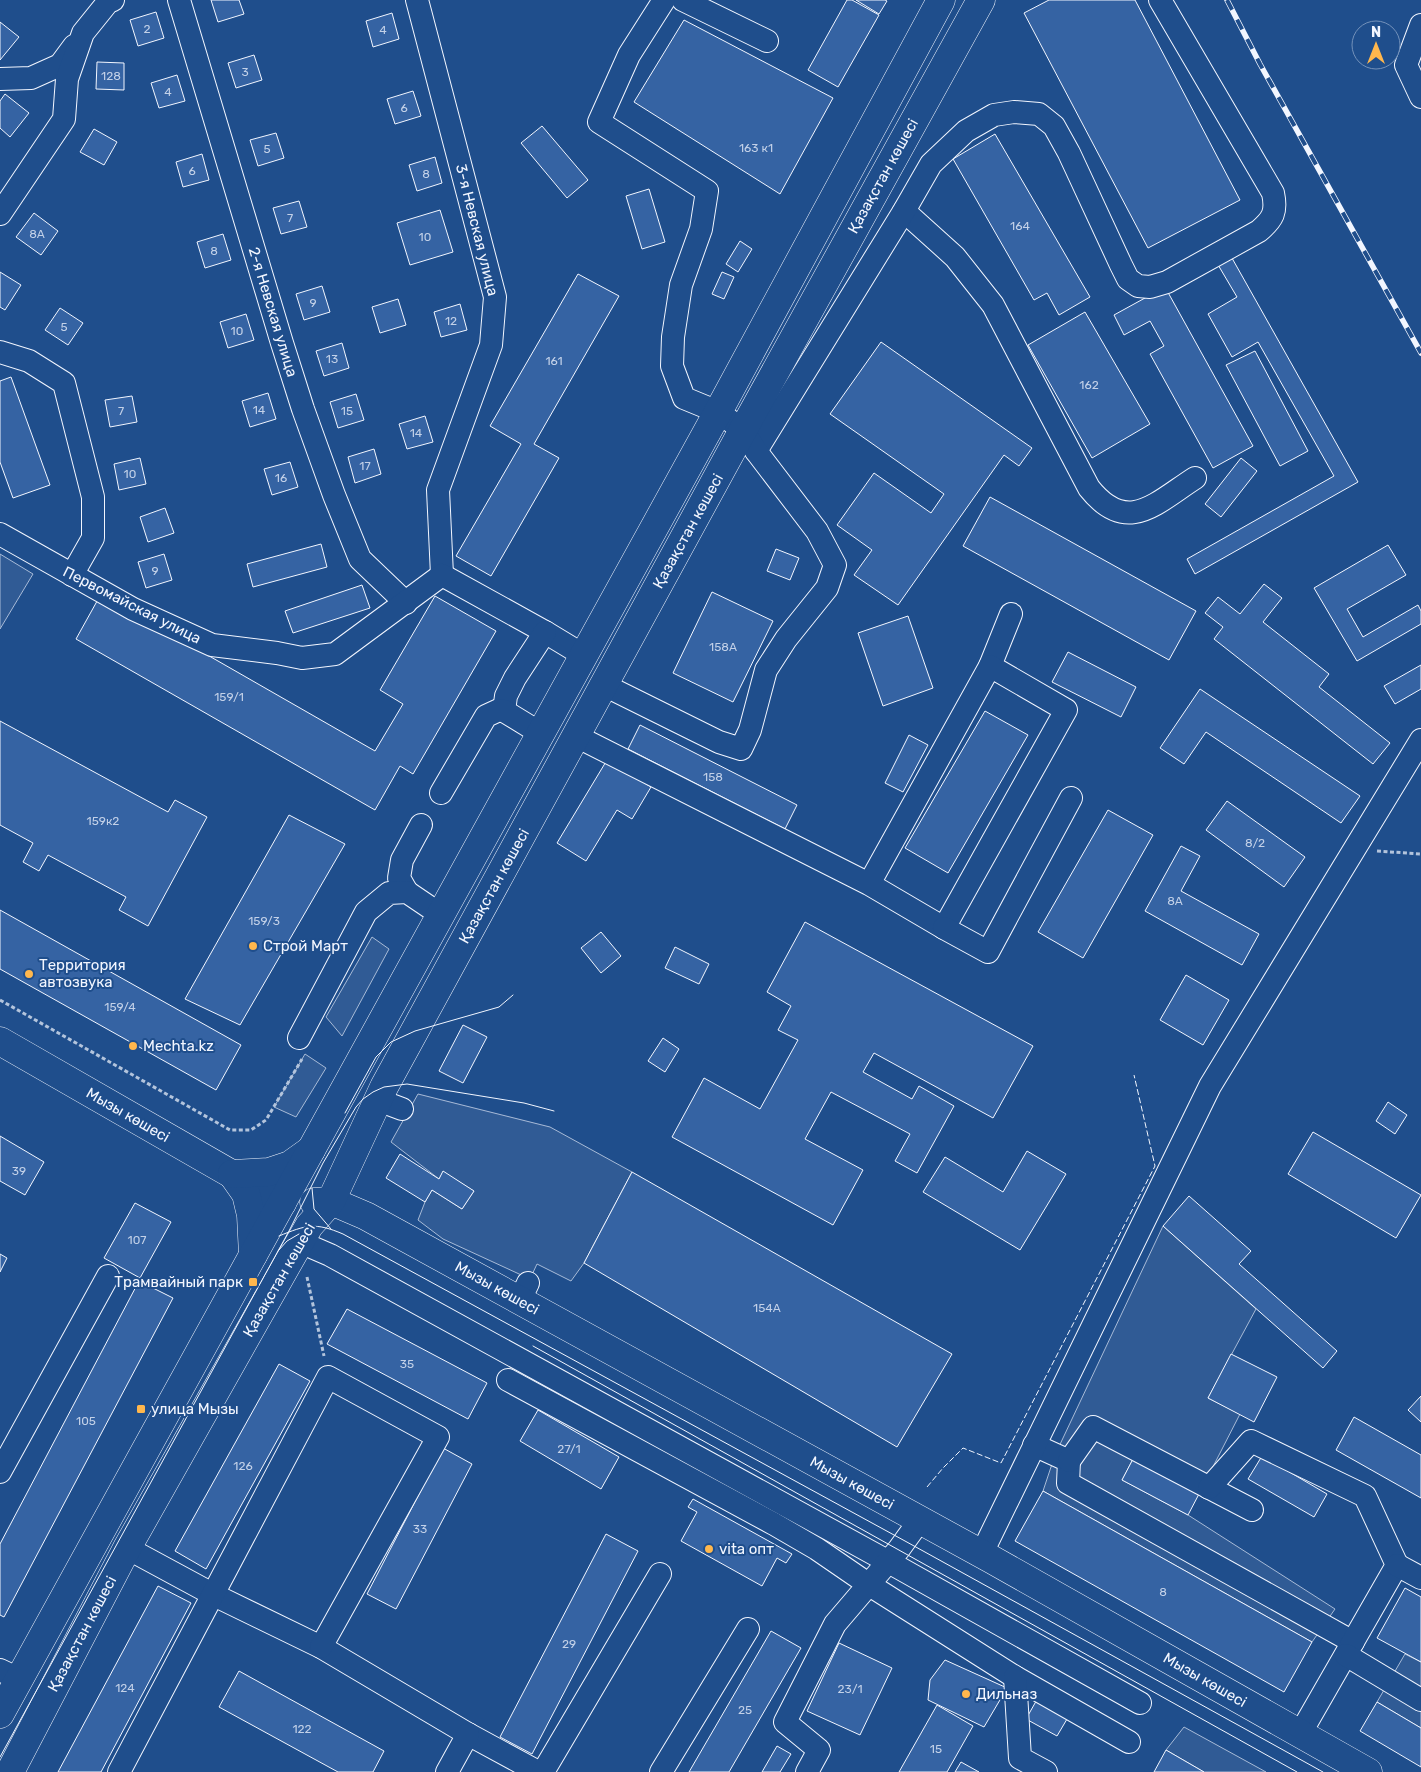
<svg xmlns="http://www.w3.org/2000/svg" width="1421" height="1772" font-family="Rubik,sans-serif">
<rect width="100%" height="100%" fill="#1f4e8c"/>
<!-- built -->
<g fill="#305b95" stroke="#a8bbd7">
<polygon points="0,554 33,574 0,629"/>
<polygon points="372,937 389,949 342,1036 326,1017"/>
<polygon points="305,1054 326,1068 296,1117 274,1107"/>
<polygon points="418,1094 550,1127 632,1172 584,1263 571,1281 537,1264 530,1279 443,1239 418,1220 425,1202 432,1190 462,1209 474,1191 443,1172 439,1179 391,1142"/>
<polygon points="1163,1226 1256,1309 1208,1398 1240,1414 1199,1494 1133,1459 1122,1480 1188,1515 1335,1609 1312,1642 1043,1491 1055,1455"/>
<polygon points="1405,1654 1421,1662 1421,1728 1377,1702"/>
<polygon points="1184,1727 1266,1772 1204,1772 1166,1750"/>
</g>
<!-- building -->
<g fill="#3563a3" stroke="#f2f6ff">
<polygon points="211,0 239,0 244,14 218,22"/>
<polygon points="847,0 852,0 879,15 838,87 808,70"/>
<polygon points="856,0 885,0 887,1 879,14"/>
<polygon points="1049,0 1135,0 1240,200 1148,248 1024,13"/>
<polygon points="156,12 164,38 138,46 130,20"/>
<polygon points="392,13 399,39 373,47 366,21"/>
<polygon points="684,20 833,98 780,194 634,102"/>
<polygon points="0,22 19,37 0,60"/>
<polygon points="254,55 262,80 236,88 228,63"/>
<polygon points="97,62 124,63 124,90 96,89"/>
<polygon points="177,75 185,101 159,108 151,83"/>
<polygon points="413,91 421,116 395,124 387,99"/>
<polygon points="5,94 29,113 10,137 0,128 0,101"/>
<polygon points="542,126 588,180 567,198 521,143"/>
<polygon points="94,129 117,142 104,165 80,152"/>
<polygon points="276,133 284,158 258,166 250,140"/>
<polygon points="995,134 1090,297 1059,315 1047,293 1034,300 953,159"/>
<polygon points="202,154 209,180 183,187 176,162"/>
<polygon points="435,157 442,183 417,191 409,165"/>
<polygon points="649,189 665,242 642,249 626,196"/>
<polygon points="299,201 307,227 281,234 273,208"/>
<polygon points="440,210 453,252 410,265 397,223"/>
<polygon points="34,213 58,231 41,255 16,237"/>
<polygon points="223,234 231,260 205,268 197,242"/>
<polygon points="740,241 752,249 738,272 726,264"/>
<polygon points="1228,251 1358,482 1195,574 1187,559 1334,476 1258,342 1232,357 1208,314 1237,297 1214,258"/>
<polygon points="0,272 21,285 5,310 0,307"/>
<polygon points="722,272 734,277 724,299 712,294"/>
<polygon points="578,274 619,296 534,444 559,458 491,576 456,556 521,444 490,426"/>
<polygon points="322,286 330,312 304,320 296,294"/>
<polygon points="1165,287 1253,446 1213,468 1150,354 1164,346 1150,321 1124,335 1114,315"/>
<polygon points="398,299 406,325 380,333 372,307"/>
<polygon points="460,304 467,330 441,337 434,312"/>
<polygon points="60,308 83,323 68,345 45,330"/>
<polygon points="1085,312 1150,424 1092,458 1028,345"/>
<polygon points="246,314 254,340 228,348 220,322"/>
<polygon points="881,342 1032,448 1019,466 1004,455 898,605 854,575 872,550 837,525 874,473 931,513 944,494 830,414"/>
<polygon points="342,343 349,368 324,376 316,351"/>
<polygon points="1255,351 1308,451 1280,466 1226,365"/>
<polygon points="11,377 50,485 13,498 0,462 0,381"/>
<polygon points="268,393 276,419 250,427 242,401"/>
<polygon points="356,394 364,420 338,428 330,402"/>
<polygon points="132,396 137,422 110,427 105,400"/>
<polygon points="425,416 433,442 407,449 399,424"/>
<polygon points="374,449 381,474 355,483 348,457"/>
<polygon points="140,458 146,484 119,490 114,464"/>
<polygon points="1241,458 1257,471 1221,517 1205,504"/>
<polygon points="290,462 298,487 272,495 264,469"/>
<polygon points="990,497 1196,611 1169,660 963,546"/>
<polygon points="165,508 174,533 148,542 140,517"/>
<polygon points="321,544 327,567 253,587 247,564"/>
<polygon points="1388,545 1406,575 1347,609 1363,637 1418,605 1421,611 1421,624 1357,661 1314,588"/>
<polygon points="776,549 799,558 790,580 767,571"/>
<polygon points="164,554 172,580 146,588 138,562"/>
<polygon points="1264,584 1282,598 1263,622 1329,674 1319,687 1390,743 1373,764 1214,639 1223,627 1205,613 1218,597 1240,614"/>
<polygon points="362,585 370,608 293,633 285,611"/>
<polygon points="712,592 773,621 733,702 673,673"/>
<polygon points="101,594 375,751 403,704 380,690 435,596 496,631 413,774 400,766 375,810 76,639"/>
<polygon points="908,616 933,688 883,706 858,633"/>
<polygon points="1068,652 1136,687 1121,717 1052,682"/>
<polygon points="1421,665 1421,689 1395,704 1384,686"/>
<polygon points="1200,689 1360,796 1341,823 1206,732 1184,764 1160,748"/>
<polygon points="985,711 1028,735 948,873 905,848"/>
<polygon points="0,721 168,812 175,800 207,817 148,926 119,910 126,897 48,855 39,871 23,862 33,843 0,825"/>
<polygon points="640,725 797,805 785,829 628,749"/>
<polygon points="909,735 928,745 903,792 885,783"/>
<polygon points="607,760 651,787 632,819 617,810 586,861 557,843"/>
<polygon points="1227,801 1305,857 1284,887 1206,830"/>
<polygon points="1108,810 1153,835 1083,958 1038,932"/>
<polygon points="289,815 345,844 240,1025 185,999"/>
<polygon points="1181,846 1200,856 1181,891 1259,934 1242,965 1145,911"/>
<polygon points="0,910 241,1045 216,1090 0,969"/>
<polygon points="805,922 1033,1046 993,1118 874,1053 863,1072 912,1099 919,1086 954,1106 917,1173 895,1161 910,1134 831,1092 805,1139 863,1170 833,1225 672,1137 704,1078 760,1109 798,1040 778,1030 791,1006 767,992"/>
<polygon points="601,932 621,956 601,973 581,948"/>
<polygon points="675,947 709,964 699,984 665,968"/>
<polygon points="1186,975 1229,1000 1203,1045 1160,1020"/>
<polygon points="463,1025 487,1037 463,1083 439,1071"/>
<polygon points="663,1038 679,1049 665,1072 648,1061"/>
<polygon points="1388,1102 1407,1115 1395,1134 1376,1121"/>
<polygon points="1313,1132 1421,1195 1396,1238 1288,1174"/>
<polygon points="0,1136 44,1162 25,1195 0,1181"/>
<polygon points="1027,1151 1066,1174 1020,1250 923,1192 945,1157 1003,1192"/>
<polygon points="400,1154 439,1179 443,1171 474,1191 462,1209 432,1190 425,1202 386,1178"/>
<polygon points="632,1172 952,1354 897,1447 584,1263"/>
<polygon points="1189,1196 1251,1251 1239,1264 1337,1351 1323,1368 1163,1226"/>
<polygon points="135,1203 171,1222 140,1278 104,1258"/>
<polygon points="0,1254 7,1258 0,1272"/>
<polygon points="139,1281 173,1298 4,1617 0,1615 0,1544"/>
<polygon points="347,1309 487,1383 468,1419 327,1344"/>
<polygon points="1231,1354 1277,1377 1254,1422 1208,1398"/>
<polygon points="279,1364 310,1381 206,1569 175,1551"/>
<polygon points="1421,1396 1421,1422 1408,1410"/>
<polygon points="538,1410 619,1457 601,1489 520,1441"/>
<polygon points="1354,1417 1421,1455 1421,1498 1336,1450"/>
<polygon points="443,1448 472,1464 396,1609 367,1594"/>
<polygon points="1262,1456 1327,1494 1314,1517 1248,1479"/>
<polygon points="1133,1459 1199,1494 1188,1515 1122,1480"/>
<polygon points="1043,1491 1312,1642 1284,1692 1015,1541"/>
<polygon points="693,1499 792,1554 786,1563 777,1558 762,1586 681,1541 697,1512 688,1507"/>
<polygon points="606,1534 638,1551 532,1754 500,1737"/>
<polygon points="158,1586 191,1603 101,1772 58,1772"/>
<polygon points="1405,1588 1421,1597 1421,1662 1377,1638"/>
<polygon points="771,1631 801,1648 729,1772 689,1772"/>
<polygon points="839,1643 892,1668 860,1735 807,1711"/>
<polygon points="945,1660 1007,1688 984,1727 928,1700 930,1680"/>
<polygon points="239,1671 384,1751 373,1772 338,1772 219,1707"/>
<polygon points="1039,1696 1070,1714 1057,1736 1026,1719"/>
<polygon points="1377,1702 1421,1728 1421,1767 1360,1731"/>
<polygon points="937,1705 973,1726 947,1772 899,1772"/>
<polygon points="777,1746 791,1754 780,1772 762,1772"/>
<polygon points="1166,1750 1204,1772 1154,1772"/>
<polygon points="961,1762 979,1772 955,1772"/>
</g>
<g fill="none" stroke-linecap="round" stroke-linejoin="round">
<defs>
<g id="minor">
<polyline points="179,0 282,343 303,409 334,495 360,559 406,603"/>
<polyline points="417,0 495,297 491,345 438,490 442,575"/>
<polyline points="683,0 767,41"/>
<polyline points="1421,25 1406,65 1421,97"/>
<polyline points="0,79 31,78 60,65 74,46"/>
<path d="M 904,211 L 955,257 L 993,305 L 1089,488 C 1127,536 1156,503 1195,478"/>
<polyline points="0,214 64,119 67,79 83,33 108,2 113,0"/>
<polyline points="0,352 29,361 64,383 93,497 93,538 72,575"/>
<path d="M 756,451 L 904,211 L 931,164 L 966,131 L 994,115 L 1014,112 L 1039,114 L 1054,126 L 1069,153 L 1121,265 L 1128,279 L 1138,286 L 1150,287 L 1167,282 L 1259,231 C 1273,219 1277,212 1273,193 L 1160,0"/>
<polyline points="0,534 133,609 212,645 277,653 302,658 335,654 442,575 545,632 583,655"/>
<polyline points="990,666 1011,614"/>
<polyline points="604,685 719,742 741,749 750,730 766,670 786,639 827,588 835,565 817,531 756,451 743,430 718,412 684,398 672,366 673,337 681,285 701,229 707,191 599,122 629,55 664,0"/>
<polyline points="504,711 506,696 515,678 545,632"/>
<polyline points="576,736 869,884 990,666 1066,710 944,928 869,884"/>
<polyline points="441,793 486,716 499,710 504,711 540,733"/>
<polyline points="407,892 399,878 402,860 421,825"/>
<polyline points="944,928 988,952 1071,798"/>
<polyline points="299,1038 366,912 389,893 407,892 441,915"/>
<polyline points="378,1100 402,1109"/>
<polyline points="300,1242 330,1255 887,1561 1140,1703"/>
<polyline points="520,1300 528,1283"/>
<polyline points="508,1380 774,1524 817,1549 868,1584 1015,1677 1129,1742"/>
<polyline points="1034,1445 1069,1461 1068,1483 1353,1642"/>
<polyline points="1069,1461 1093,1427 1252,1510"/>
<polyline points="0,1472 108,1276"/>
<polyline points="1209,1488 1251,1441 1365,1496 1397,1565 1300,1734"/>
<polyline points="127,1548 214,1595 321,1647 468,1734 538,1772"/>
<polyline points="981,1555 1210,1086 1421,740"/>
<polyline points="1397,1565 1421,1578"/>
<polyline points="1346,1655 1421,1700"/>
<polyline points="0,1670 19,1679"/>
<polyline points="1015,1677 1020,1758 1046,1772"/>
<polyline points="119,1772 328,1377 438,1437 321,1647"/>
<polyline points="447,1772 468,1734"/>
<polyline points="543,1772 660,1574"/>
<polyline points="661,1772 748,1629"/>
<polyline points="807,1772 819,1750 785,1722 835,1624 899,1549 920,1520"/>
</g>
<g id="major">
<polyline points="0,1041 282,1203"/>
<polyline points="232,1174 246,1194 251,1215 253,1255"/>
<polyline points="232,1174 269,1172 290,1165 311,1150"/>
<polyline points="314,1202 331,1201 366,1216 991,1559 1368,1772"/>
<polyline points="0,1714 718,412 941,0"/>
<polyline points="10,1772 127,1548 297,1247 309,1226 331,1201 384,1087 743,430 981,0"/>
</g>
</defs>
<!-- minor casing -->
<use href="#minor" stroke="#f2f6ff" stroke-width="24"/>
<!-- major casing -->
<use href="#major" stroke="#f2f6ff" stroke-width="29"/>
<!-- path -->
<g stroke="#b3c4dc" stroke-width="3" stroke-dasharray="4 2.5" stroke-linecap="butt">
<polyline points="1377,851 1421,854"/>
<polyline points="0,1000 230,1130 251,1130 266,1120 302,1059"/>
<polyline points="307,1277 324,1356"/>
</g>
<!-- minor -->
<use href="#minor" stroke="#1f4e8c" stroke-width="22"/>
<!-- major -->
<use href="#major" stroke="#1f4e8c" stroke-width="28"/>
<!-- tram -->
<g stroke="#f2f6ff" stroke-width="1">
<polyline points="345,1113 376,1057 391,1042 415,1031 499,1007 513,995"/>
<polyline points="312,1188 314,1209 331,1229"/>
<path d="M 279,1236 C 306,1225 315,1222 343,1234 L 905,1541 L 1323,1772"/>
<polyline points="278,1251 287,1241 299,1234"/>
<polyline points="533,1346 1297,1772"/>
<polyline points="0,1757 289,1231 323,1163 356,1107 363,1099 373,1092 384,1087 407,1084 524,1103 554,1111"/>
</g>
<defs>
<polyline id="rail" points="1227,0 1260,64 1421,353"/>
</defs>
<!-- rail casing -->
<use href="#rail" stroke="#f2f6ff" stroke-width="5.5"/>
<!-- rail -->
<use href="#rail" stroke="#1f4e8c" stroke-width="4" stroke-dasharray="11" stroke-linecap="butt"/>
<!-- fence -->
<polyline stroke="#f2f6ff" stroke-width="1" stroke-dasharray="6 2.5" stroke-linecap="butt" points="927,1487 943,1468 963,1448 1001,1463 1155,1166 1134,1075"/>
</g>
<!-- markers -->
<g fill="#ffb74d" stroke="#1f4e8c" stroke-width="2">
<circle cx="253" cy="946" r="5"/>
<circle cx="29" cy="974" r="5"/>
<circle cx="133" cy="1046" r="5"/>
<rect x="248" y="1277" width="10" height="10" rx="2.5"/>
<rect x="136" y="1404" width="10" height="10" rx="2.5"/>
<circle cx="709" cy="1549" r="5"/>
<circle cx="966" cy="1694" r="5"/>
</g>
<g text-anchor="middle" stroke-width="4" stroke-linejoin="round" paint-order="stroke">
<!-- number labels -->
<g font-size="12" fill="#c3d1e8">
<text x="147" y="33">2</text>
<text x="383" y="34">4</text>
<text x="245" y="76">3</text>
<text x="111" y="80">128</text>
<text x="168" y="96">4</text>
<text x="404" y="112">6</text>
<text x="756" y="152">163 к1</text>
<text x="267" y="153">5</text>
<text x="192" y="175">6</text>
<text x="426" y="178">8</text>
<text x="290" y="222">7</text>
<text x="1020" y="230">164</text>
<text x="37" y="238">8А</text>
<text x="425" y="241">10</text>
<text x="214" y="255">8</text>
<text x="313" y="307">9</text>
<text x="451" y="325">12</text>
<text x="64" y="331">5</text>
<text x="237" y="335">10</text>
<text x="332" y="363">13</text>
<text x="554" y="365">161</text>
<text x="1089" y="389">162</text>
<text x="259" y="414">14</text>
<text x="121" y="415">7</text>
<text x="347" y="415">15</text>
<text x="416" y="437">14</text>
<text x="365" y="470">17</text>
<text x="130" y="478">10</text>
<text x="281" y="482">16</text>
<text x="155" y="575">9</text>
<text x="723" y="651">158А</text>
<text x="229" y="701">159/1</text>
<text x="713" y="781">158</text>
<text x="103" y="825">159к2</text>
<text x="1255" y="847">8/2</text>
<text x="1175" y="905">8А</text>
<text x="264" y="925">159/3</text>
<text x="120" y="1011">159/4</text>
<text x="19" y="1175">39</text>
<text x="137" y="1244">107</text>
<text x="767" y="1312">154А</text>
<text x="407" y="1368">35</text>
<text x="86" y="1425">105</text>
<text x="569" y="1453">27/1</text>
<text x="243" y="1470">126</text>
<text x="420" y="1533">33</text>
<text x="1163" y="1596">8</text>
<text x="569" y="1648">29</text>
<text x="125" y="1692">124</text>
<text x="850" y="1693">23/1</text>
<text x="745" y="1714">25</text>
<text x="302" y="1733">122</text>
<text x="936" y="1753">15</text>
</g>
<!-- street labels -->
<g font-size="15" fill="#f2f6ff" stroke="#1f4e8c">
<text transform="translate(883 176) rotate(-61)" y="5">Қазақстан көшесі</text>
<text transform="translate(477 230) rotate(76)" y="5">3-я Невская улица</text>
<text transform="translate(273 312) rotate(73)" y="5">2-я Невская улица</text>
<text transform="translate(688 531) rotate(-61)" y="5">Қазақстан көшесі</text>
<text transform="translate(132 605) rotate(27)" y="5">Первомайская улица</text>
<text transform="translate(494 886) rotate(-61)" y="5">Қазақстан көшесі</text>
<text transform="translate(128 1115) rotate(30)" y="5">Мызы көшесі</text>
<text transform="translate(279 1280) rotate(-60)" y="5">Қазақстан көшесі</text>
<text transform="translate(497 1288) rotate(29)" y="5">Мызы көшесі</text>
<text transform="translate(852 1483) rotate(29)" y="5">Мызы көшесі</text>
<text transform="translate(82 1634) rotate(-62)" y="5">Қазақстан көшесі</text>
<text transform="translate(1205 1680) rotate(30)" y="5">Мызы көшесі</text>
</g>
<!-- poi labels -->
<g font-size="15" fill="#f2f6ff" stroke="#1f4e8c" text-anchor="start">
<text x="263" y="951">Строй Март</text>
<text x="39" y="970">Территория<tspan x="39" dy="17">автозвука</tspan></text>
<text x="143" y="1051">Mechta.kz</text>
<text x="243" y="1287" text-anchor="end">Трамвайный парк</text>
<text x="151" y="1414">улица Мызы</text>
<text x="719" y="1554">vita опт</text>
<text x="976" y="1699">Дильназ</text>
</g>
</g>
<!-- north arrow -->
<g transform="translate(1376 45)"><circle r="24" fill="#1f4e8c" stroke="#7391ba"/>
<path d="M0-4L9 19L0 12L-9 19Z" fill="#ffb74d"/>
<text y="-8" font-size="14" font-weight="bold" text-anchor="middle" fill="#f2f6ff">N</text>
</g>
</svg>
